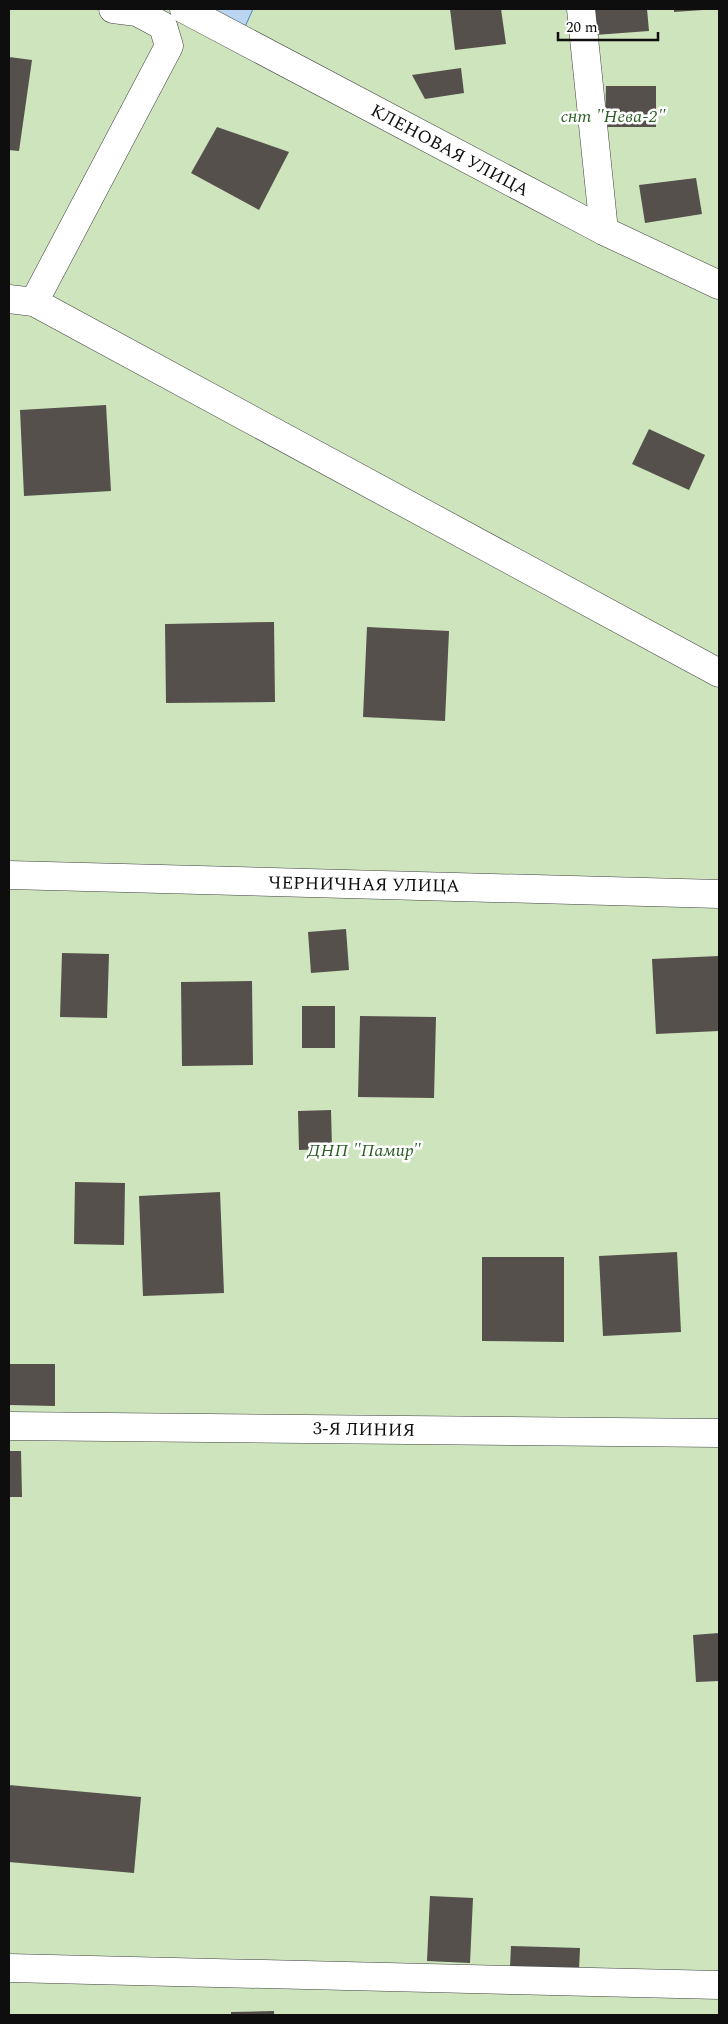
<svg xmlns="http://www.w3.org/2000/svg" width="728" height="2024" font-family="Spectral,serif">
<rect width="100%" height="100%" fill="#fdfcf0"/>
<!-- green -->
<polygon fill="#cde4bd" points="9,9 193,9 244,29 253,9 719,9 719,2015 9,2015"/>
<!-- water -->
<polygon fill="#bad5ef" stroke="#4a83bd" points="193,9 253,9 244,29"/>
<!-- building -->
<g fill="#55504b">
<polygon points="450,9 501,9 506,44 455,50"/>
<polygon points="593,9 647,9 649,31 595,35"/>
<polygon points="674,9 703,9 703,10 674,12"/>
<polygon points="9,57 32,60 19,151 9,150"/>
<polygon points="461,68 464,93 425,99 412,75"/>
<polygon points="606,86 656,86 656,127 605,127"/>
<polygon points="217,127 289,152 259,210 191,173"/>
<polygon points="696,178 702,214 645,223 639,185"/>
<polygon points="106,405 111,491 24,496 20,410"/>
<polygon points="649,429 705,455 689,490 632,464"/>
<polygon points="274,622 275,702 166,703 165,624"/>
<polygon points="367,627 449,631 445,721 363,717"/>
<polygon points="346,929 349,970 311,973 308,932"/>
<polygon points="62,953 109,954 107,1018 60,1017"/>
<polygon points="719,956 719,1031 656,1034 652,959"/>
<polygon points="252,981 253,1065 182,1066 181,982"/>
<rect x="302" y="1006" width="33" height="42"/>
<polygon points="360,1016 436,1017 434,1098 358,1097"/>
<polygon points="331,1110 332,1149 299,1150 298,1111"/>
<polygon points="75,1182 125,1183 124,1245 74,1244"/>
<polygon points="220,1192 224,1293 143,1296 139,1196"/>
<polygon points="677,1252 681,1332 603,1336 599,1256"/>
<polygon points="482,1257 564,1257 564,1342 482,1341"/>
<polygon points="9,1364 55,1364 55,1406 9,1405"/>
<polygon points="9,1451 21,1451 22,1497 9,1497"/>
<polygon points="719,1633 719,1681 696,1682 693,1635"/>
<polygon points="9,1785 141,1797 134,1873 9,1862"/>
<polygon points="430,1896 473,1898 470,1963 427,1961"/>
<polygon points="511,1946 580,1948 579,1970 510,1967"/>
<polygon points="274,2011 274,2015 231,2015 231,2012"/>
</g>
<g fill="none" stroke-linecap="round" stroke-linejoin="round">
<defs>
<g id="minor">
<polyline points="184,9 604,231 719,285"/>
<polyline points="581,9 604,231"/>
<polyline points="9,299 34,302 719,673"/>
<polyline points="34,302 169,46 163,26 137,12 113,9"/>
<polyline points="9,875 719,894"/>
<polyline points="9,1426 719,1433"/>
<polyline points="9,1968 719,1985"/>
</g>
</defs>
<!-- minor casing -->
<use href="#minor" stroke="#414141" stroke-width="29"/>
<!-- minor -->
<use href="#minor" stroke="#fff" stroke-width="28"/>
</g>
<g text-anchor="middle" stroke-width="5" stroke-linejoin="round" paint-order="stroke">
<!-- park labels -->
<g font-size="18" font-style="italic" fill="#2b5e25" stroke="#fff">
<text x="613" y="122">снт "Нева-2"</text>
<text x="364" y="1156">ДНП "Памир"</text>
</g>
<!-- street labels -->
<g font-size="18" fill="#0e0e0e" stroke="#fff">
<text transform="translate(450 150) rotate(28)" y="6">КЛЕНОВАЯ УЛИЦА</text>
<text transform="translate(364 884) rotate(1)" y="6">ЧЕРНИЧНАЯ УЛИЦА</text>
<text transform="translate(364 1429) rotate(1)" y="6">3-Я ЛИНИЯ</text>
</g>
</g>
<!-- border -->
<rect width="728" height="2024" fill="none" stroke="#0e0e0e" stroke-width="20"/>
<!-- scale -->
<path d="M558 32v8h100v-8" fill="none" stroke="#0e0e0e" stroke-width="2.5"/>
<text x="566" y="32" font-size="15" fill="#0e0e0e" stroke="#ffffff" stroke-width="4" paint-order="stroke">20 m</text>
</svg>
